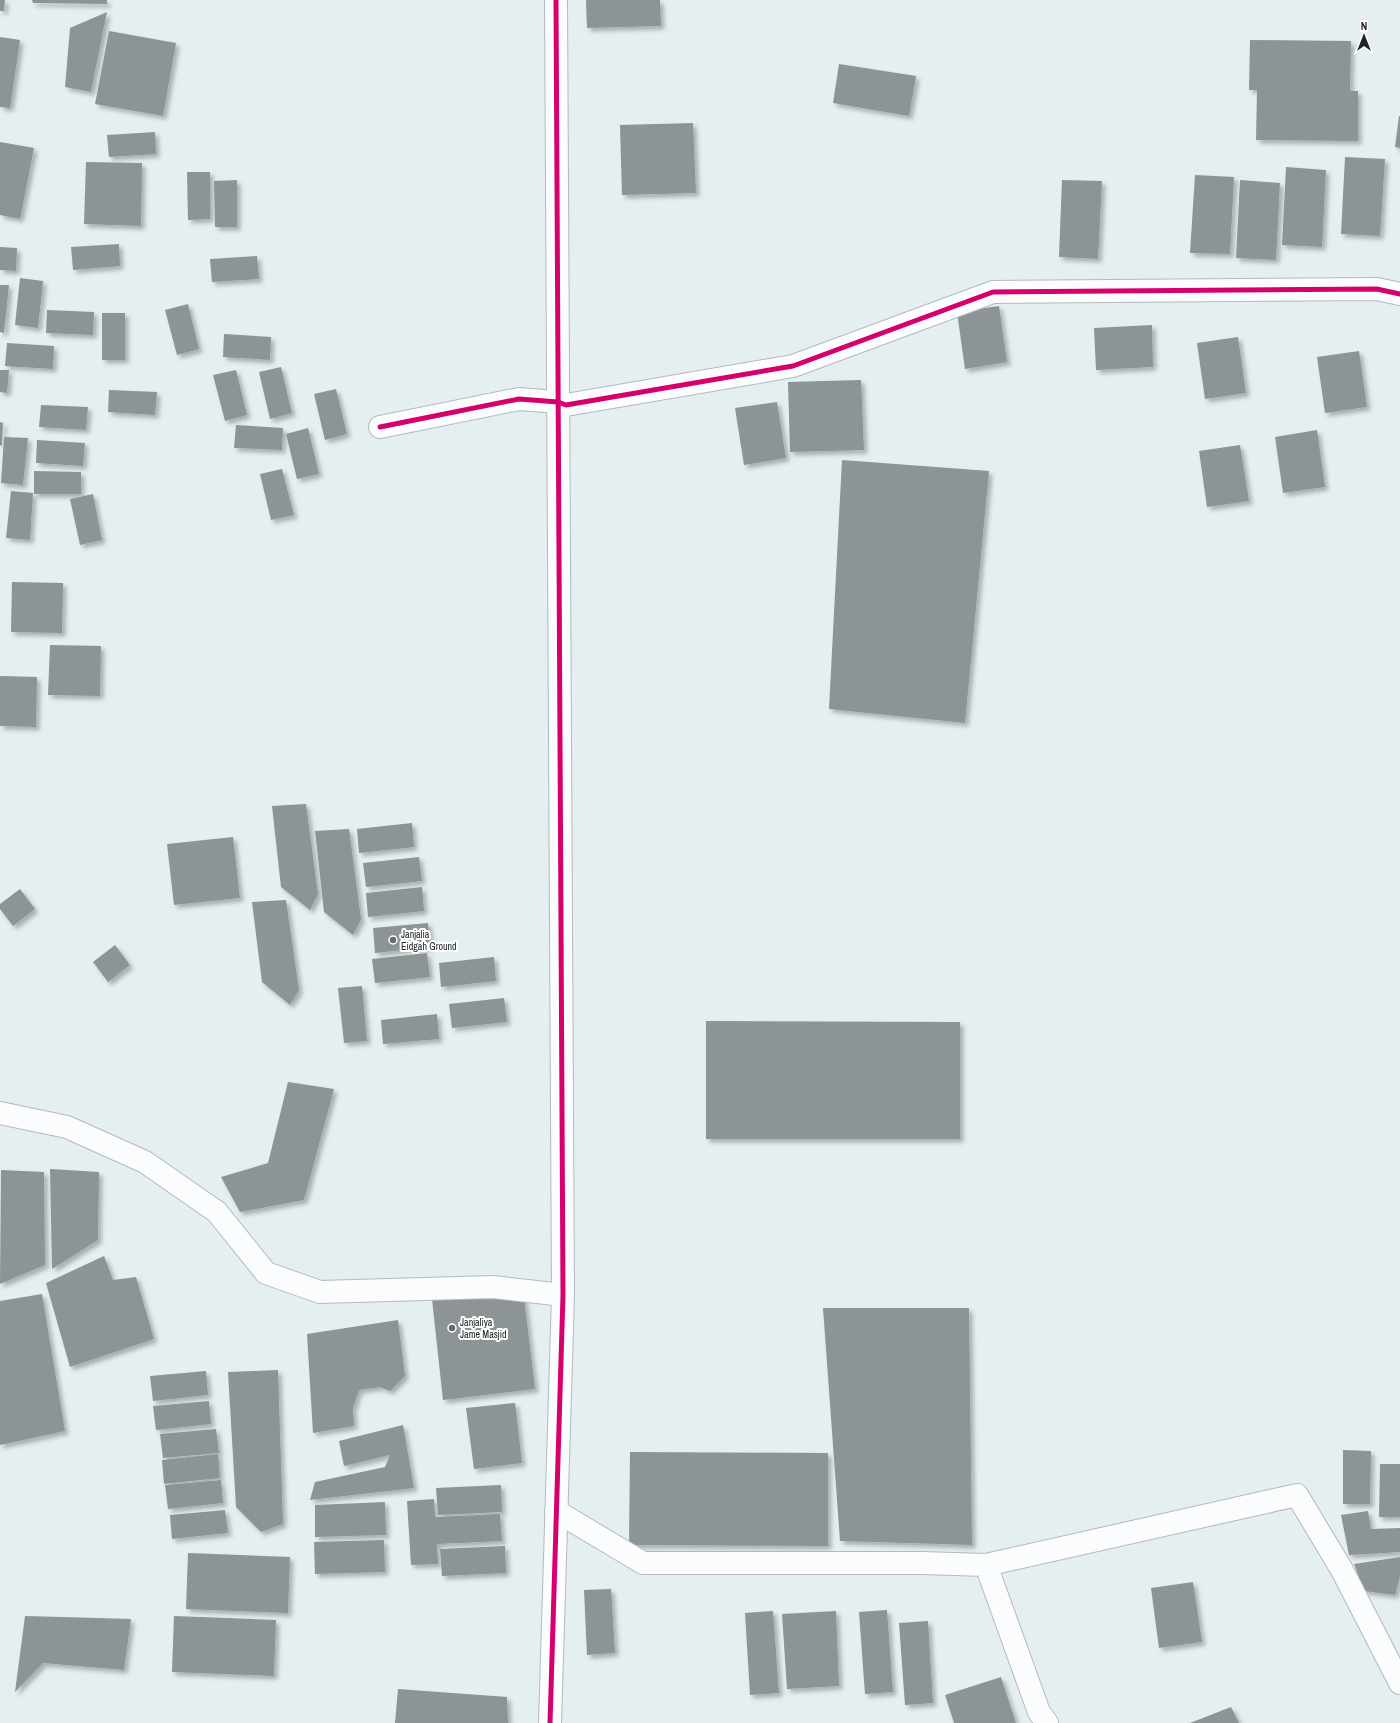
<svg xmlns="http://www.w3.org/2000/svg" width="1400" height="1723" font-family="'Archivo Narrow',sans-serif">
<defs>
<filter id="shadow"><feDropShadow dx="3.5" dy="3.5" stdDeviation="2" flood-color="#0004"/></filter>
</defs>
<rect width="100%" height="100%" fill="#e5eef0"/>
<!-- building -->
<g fill="#8d9495" filter="url(#shadow)">
<polygon points="0,0 5,0 4,11 0,11"/>
<polygon points="32,0 107,0 107,4 33,3"/>
<polygon points="586,0 660,0 661,26 587,28"/>
<polygon points="107,12 91,92 65,87 70,28"/>
<polygon points="109,31 176,43 163,116 95,104"/>
<polygon points="0,37 20,40 10,108 0,107"/>
<polygon points="1250,40 1351,41 1350,91 1358,91 1358,141 1256,140 1257,90 1249,90"/>
<polygon points="839,64 916,76 909,116 833,103"/>
<polygon points="1399,116 1400,116 1400,148 1395,147"/>
<polygon points="693,123 696,193 622,195 620,125"/>
<polygon points="155,132 156,154 109,157 107,135"/>
<polygon points="0,142 34,148 20,219 0,215"/>
<polygon points="1345,157 1385,159 1380,236 1341,234"/>
<polygon points="86,162 142,163 141,226 84,224"/>
<polygon points="1286,167 1326,170 1322,247 1282,245"/>
<polygon points="187,172 210,172 210,219 188,220"/>
<polygon points="1195,175 1234,177 1230,254 1190,253"/>
<polygon points="237,180 237,227 215,227 214,181"/>
<polygon points="1062,180 1102,181 1098,259 1059,257"/>
<polygon points="1240,180 1280,183 1276,260 1236,258"/>
<polygon points="119,244 120,266 73,270 71,247"/>
<polygon points="0,247 17,248 16,271 0,270"/>
<polygon points="257,256 259,279 212,282 210,259"/>
<polygon points="20,278 43,281 38,328 15,325"/>
<polygon points="0,285 9,285 4,333 0,332"/>
<polygon points="188,304 199,349 177,355 165,310"/>
<polygon points="999,306 1007,362 965,369 957,312"/>
<polygon points="47,310 94,312 93,335 46,333"/>
<rect x="102" y="313" width="23" height="47"/>
<polygon points="1152,325 1153,367 1096,370 1094,328"/>
<polygon points="224,334 271,337 270,360 223,357"/>
<polygon points="1238,337 1246,393 1205,399 1197,343"/>
<polygon points="7,343 54,346 53,369 5,366"/>
<polygon points="1359,351 1367,407 1325,413 1317,357"/>
<polygon points="281,367 292,413 270,419 259,372"/>
<polygon points="0,370 9,370 7,393 0,392"/>
<polygon points="236,370 247,415 225,421 213,375"/>
<polygon points="861,380 864,450 790,452 788,382"/>
<polygon points="336,389 347,434 325,440 314,394"/>
<polygon points="109,390 157,392 155,415 108,412"/>
<polygon points="777,402 786,458 744,465 735,408"/>
<polygon points="41,405 88,407 86,430 39,427"/>
<polygon points="0,422 3,423 2,446 0,445"/>
<polygon points="236,425 283,428 282,450 234,448"/>
<polygon points="308,428 319,474 297,479 286,434"/>
<polygon points="1317,430 1325,487 1283,493 1275,437"/>
<polygon points="4,437 28,438 23,485 1,483"/>
<polygon points="37,440 85,443 83,466 36,463"/>
<polygon points="1240,445 1249,501 1207,507 1199,451"/>
<polygon points="842,460 989,471 965,723 829,709"/>
<polygon points="282,469 294,515 271,520 260,474"/>
<polygon points="34,471 81,472 81,494 34,494"/>
<polygon points="11,491 33,493 30,540 6,538"/>
<polygon points="93,494 102,540 80,545 70,499"/>
<polygon points="12,582 63,583 62,633 11,632"/>
<polygon points="50,645 101,646 100,696 48,695"/>
<polygon points="0,676 37,677 36,727 0,726"/>
<polygon points="306,804 318,894 310,910 281,887 272,806"/>
<polygon points="412,823 414,847 359,853 357,829"/>
<polygon points="349,829 361,919 353,935 324,912 315,831"/>
<polygon points="233,837 240,898 174,905 167,844"/>
<polygon points="419,857 422,881 366,887 363,863"/>
<polygon points="422,887 424,911 368,917 366,893"/>
<polygon points="20,889 35,909 13,926 0,909 0,904"/>
<polygon points="286,900 299,990 290,1005 262,982 252,902"/>
<polygon points="428,923 431,947 375,953 373,928"/>
<polygon points="115,945 130,965 108,982 93,962"/>
<polygon points="427,953 430,977 375,983 372,959"/>
<polygon points="494,957 496,981 441,987 439,963"/>
<polygon points="362,986 367,1041 344,1043 338,988"/>
<polygon points="504,998 507,1022 452,1028 449,1004"/>
<polygon points="437,1014 439,1039 383,1044 381,1020"/>
<polygon points="706,1021 960,1022 960,1139 706,1139"/>
<polygon points="288,1082 334,1089 304,1200 240,1212 221,1177 268,1163"/>
<polygon points="50,1169 99,1172 98,1240 52,1269"/>
<polygon points="1,1170 44,1172 45,1265 0,1284"/>
<polygon points="104,1256 113,1280 136,1277 154,1339 70,1367 46,1283"/>
<polygon points="523,1289 535,1389 443,1400 432,1299"/>
<polygon points="42,1294 65,1431 0,1445 0,1301"/>
<polygon points="823,1308 969,1308 972,1545 840,1541"/>
<polygon points="398,1320 405,1376 390,1391 380,1387 359,1390 353,1408 354,1426 313,1433 307,1334"/>
<polygon points="278,1370 283,1524 261,1532 236,1507 228,1372"/>
<polygon points="206,1371 208,1395 153,1401 150,1376"/>
<polygon points="209,1401 211,1424 156,1430 153,1406"/>
<polygon points="515,1403 522,1463 474,1469 466,1408"/>
<polygon points="403,1425 414,1488 310,1500 315,1482 385,1467 390,1455 344,1466 339,1441"/>
<polygon points="216,1429 219,1453 163,1458 160,1434"/>
<polygon points="1343,1450 1371,1451 1370,1504 1343,1504"/>
<polygon points="630,1452 828,1453 828,1546 629,1545"/>
<polygon points="218,1454 220,1478 164,1484 162,1460"/>
<polygon points="1380,1464 1400,1464 1400,1517 1379,1517"/>
<polygon points="221,1480 223,1503 168,1509 165,1485"/>
<polygon points="501,1485 502,1512 438,1515 436,1488"/>
<polygon points="434,1499 435,1517 500,1514 502,1541 437,1544 438,1564 411,1565 407,1501"/>
<polygon points="385,1502 386,1535 315,1537 315,1505"/>
<polygon points="225,1510 228,1533 172,1539 170,1515"/>
<polygon points="1368,1511 1371,1529 1400,1528 1400,1552 1349,1555 1341,1515"/>
<polygon points="384,1540 385,1572 315,1574 314,1542"/>
<polygon points="505,1546 506,1573 442,1576 440,1549"/>
<polygon points="188,1553 290,1557 288,1613 186,1609"/>
<polygon points="1400,1557 1400,1576 1395,1595 1364,1591 1354,1564"/>
<polygon points="1193,1582 1202,1642 1159,1648 1151,1588"/>
<polygon points="611,1589 615,1653 587,1655 584,1590"/>
<polygon points="887,1610 893,1692 865,1694 859,1612"/>
<polygon points="773,1611 779,1693 750,1695 745,1613"/>
<polygon points="836,1611 839,1686 787,1689 782,1614"/>
<polygon points="25,1616 131,1619 124,1670 43,1663 15,1692"/>
<polygon points="174,1616 276,1620 274,1676 172,1672"/>
<polygon points="928,1621 933,1703 905,1705 899,1623"/>
<polygon points="1001,1677 1016,1723 954,1723 945,1695"/>
<polygon points="398,1689 507,1697 508,1723 395,1723"/>
<polygon points="1231,1707 1239,1723 1190,1723"/>
</g>
<g fill="none" stroke-linecap="round" stroke-linejoin="round">
<defs>
<g id="minor">
<polyline points="380,427 519,399 558,402 566,405 793,366 993,292 1377,289 1400,294"/>
<polyline points="0,1113 67,1127 145,1162 217,1212 266,1273 320,1292 493,1287 563,1295"/>
<polyline points="556,1511 643,1563 922,1563 986,1565 1039,1712 1047,1723"/>
<polyline points="986,1565 1297,1495 1342,1570 1400,1683"/>
<polyline points="550,1723 563,1295 556,0"/>
</g>
</defs>
<!-- minor casing -->
<use href="#minor" stroke="#b3babb" stroke-width="24"/>
<!-- minor -->
<use href="#minor" stroke="#fbfcfd" stroke-width="22"/>
<defs>
<g id="cycleway">
<polyline points="380,427 519,399 558,402 566,405 793,366 993,292 1377,289 1400,294"/>
<polyline points="550,1723 563,1295 556,0"/>
</g>
</defs>
<!-- cycleway casing -->
<use href="#cycleway" stroke="#fff" stroke-width="8"/>
<!-- cycleway -->
<use href="#cycleway" stroke="#d6006c" stroke-width="5"/>
</g>
<!-- markers -->
<g fill="#656c6d" stroke="#fff" stroke-width="1.5">
<circle cx="393" cy="940" r="4"/>
<circle cx="452" cy="1328" r="4"/>
</g>
<g text-anchor="middle" stroke-width="4" stroke-linejoin="round" paint-order="stroke">
<!-- poi labels -->
<g font-size="10" fill="#202627" stroke="#fff" text-anchor="start">
<text x="401" y="938">Janjalia<tspan x="401" dy="12">Eidgah Ground</tspan></text>
<text x="460" y="1326">Janjaliya<tspan x="460" dy="12">Jame Masjid</tspan></text>
</g>
</g>
<!-- north arrow -->
<g transform="translate(1364 36)" stroke="#ffffff" stroke-width="3" paint-order="stroke">
<path d="M0-3L7 15L0 10L-7 15Z" fill="#202627"/>
<text y="-6" font-size="11" font-weight="bold" text-anchor="middle" fill="#202627">N</text>
</g>
</svg>
